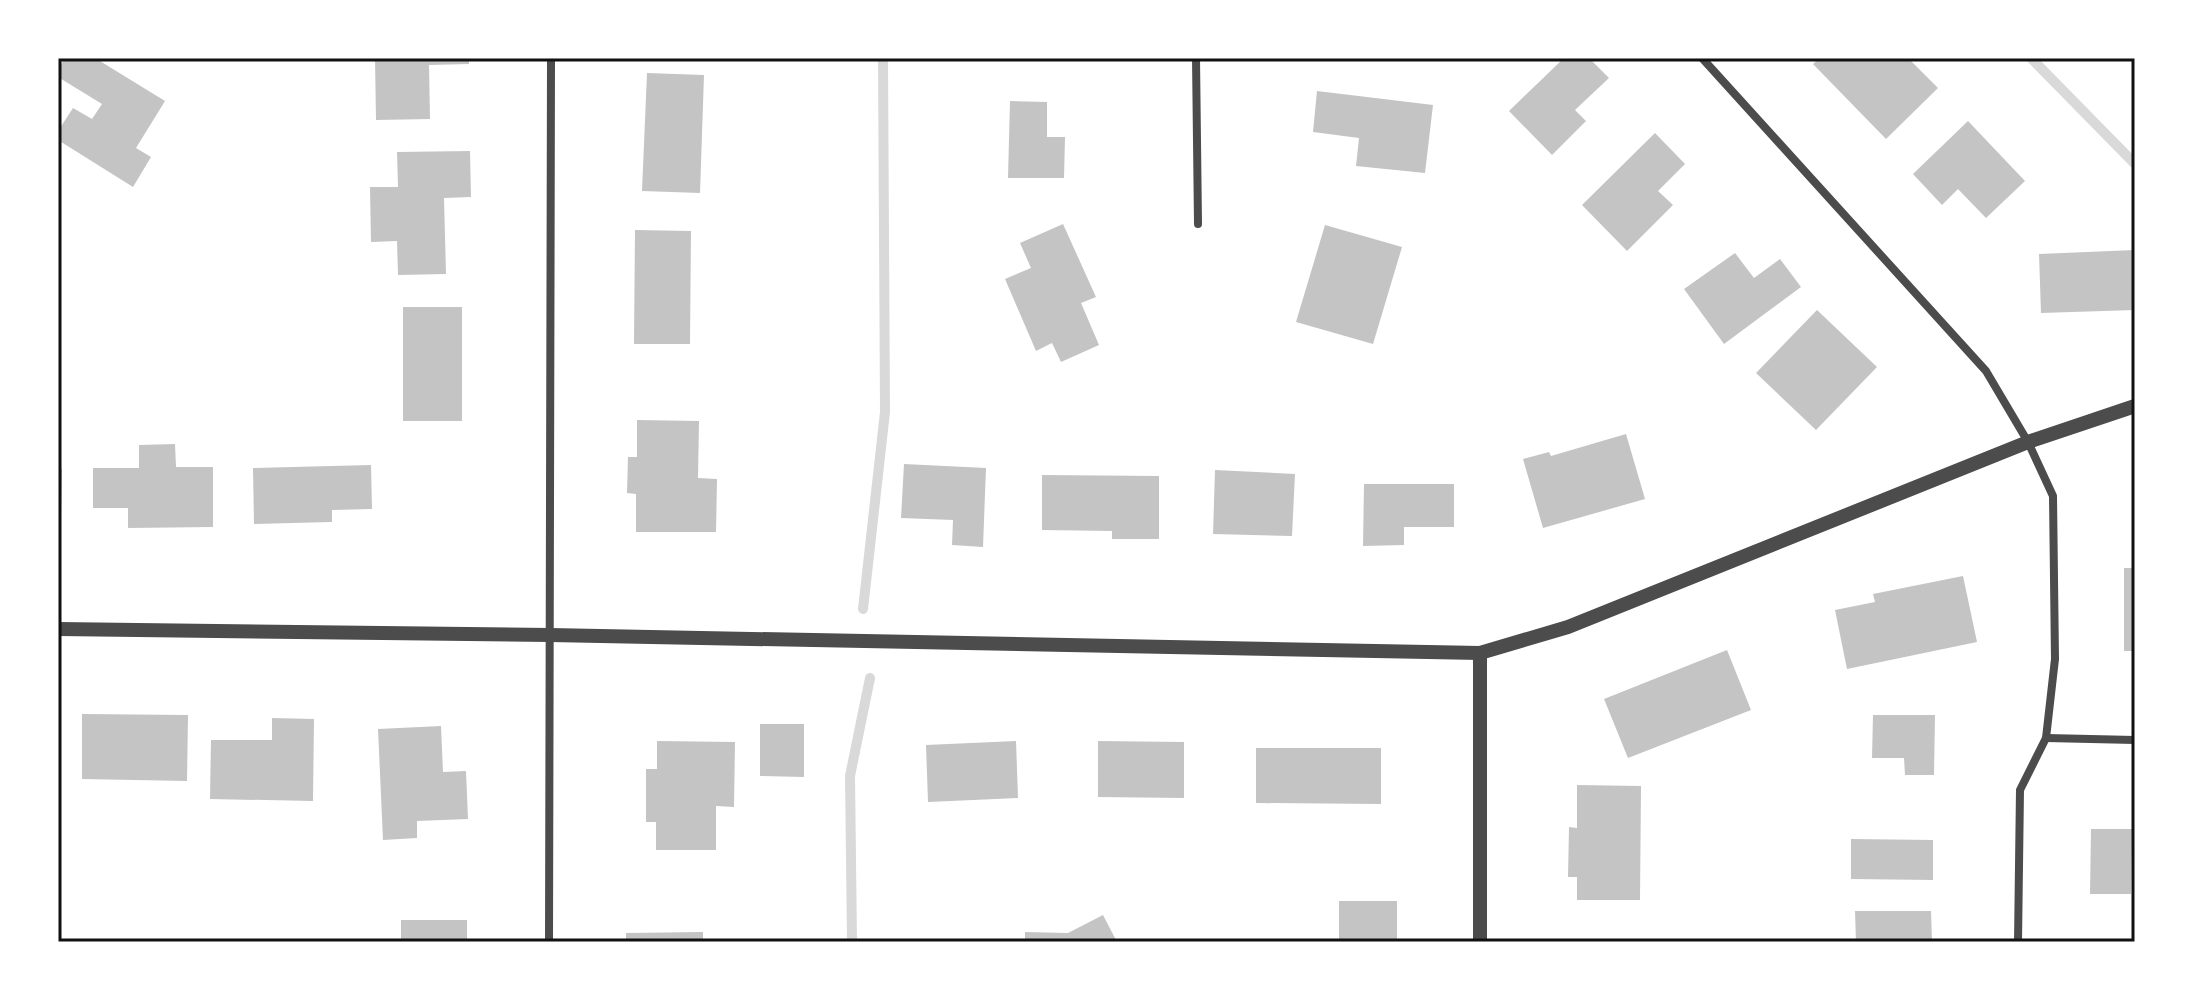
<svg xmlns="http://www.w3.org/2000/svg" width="2193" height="1000" font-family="'Sofia Sans Condensed',sans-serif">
<rect width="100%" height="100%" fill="#fff"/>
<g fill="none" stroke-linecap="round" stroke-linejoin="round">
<!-- stream -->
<g stroke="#d9d9d9" stroke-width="10">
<polyline points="2031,58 2135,164"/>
<polyline points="863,609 885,412 883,58"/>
<polyline points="852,942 850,776 870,678"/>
</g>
</g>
<!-- building -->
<g fill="#c4c4c4">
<polygon points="65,58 95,58 165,101 136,148 151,157 133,187 58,140 58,131 73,108 92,119 102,104 58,77 58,69"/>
<polygon points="375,58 469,58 469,64 429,65 430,119 376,120"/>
<polygon points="1564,58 1589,58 1609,78 1575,110 1586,121 1552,155 1509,111"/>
<polygon points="1820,58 1908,58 1938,88 1886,139 1813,64"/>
<polygon points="647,73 704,75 700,193 642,191"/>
<polygon points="1317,91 1433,105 1425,173 1356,166 1359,138 1313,132"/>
<polygon points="1010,101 1047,102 1047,137 1065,137 1064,178 1008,178"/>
<polygon points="1968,121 2025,181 1986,218 1958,189 1942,205 1913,174"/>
<polygon points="1655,133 1685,164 1658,191 1673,205 1627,251 1582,205"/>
<polygon points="470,151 471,197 444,198 446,274 398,275 397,241 371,242 370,187 398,187 397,152"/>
<polygon points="1063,224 1096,297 1081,303 1099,345 1061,362 1052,343 1036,351 1005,279 1031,268 1020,243"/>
<polygon points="1325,225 1402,247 1373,344 1296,322"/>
<polygon points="635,230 691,231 690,344 634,344"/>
<polygon points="2135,250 2135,310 2041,313 2039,254"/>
<polygon points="1735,253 1754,278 1780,259 1801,287 1724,344 1684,289"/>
<rect x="403" y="307" width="59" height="114"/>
<polygon points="1817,310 1877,367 1816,430 1756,373"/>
<polygon points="637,420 699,421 698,478 717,479 716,532 636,532 636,494 627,493 628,457 637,457"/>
<polygon points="1626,434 1645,499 1543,528 1523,459 1549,452 1551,456"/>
<polygon points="175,444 176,467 213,467 213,527 128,528 128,508 93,508 93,468 139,468 139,445"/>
<polygon points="904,464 986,468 983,547 952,545 953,520 901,518"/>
<polygon points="371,465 372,509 332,510 332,522 254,524 253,468"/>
<polygon points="58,468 62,469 61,518 58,518"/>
<polygon points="1215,470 1295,474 1292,536 1213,534"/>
<polygon points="1042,475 1159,476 1159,539 1112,539 1112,531 1042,530"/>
<polygon points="1364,484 1454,484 1454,527 1404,527 1404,545 1363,546"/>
<rect x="2124" y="568" width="11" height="83"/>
<polygon points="1963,576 1977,642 1847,669 1835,610 1875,602 1873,594"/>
<polygon points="1727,650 1751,710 1628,758 1604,699"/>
<polygon points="82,714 188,715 187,781 82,779"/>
<polygon points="1873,715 1935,715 1934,775 1905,775 1904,758 1872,758"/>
<polygon points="272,718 314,719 313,801 210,799 211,740 272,740"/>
<polygon points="760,724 804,724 804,777 760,776"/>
<polygon points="441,726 443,772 466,771 468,819 417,821 417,838 383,840 378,729"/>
<polygon points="657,741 735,742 734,807 716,806 716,850 656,850 656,822 646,822 646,769 657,769"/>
<polygon points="1016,741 1018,798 928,802 926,745"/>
<polygon points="1098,741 1184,742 1184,798 1098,797"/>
<polygon points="1256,748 1381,748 1381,804 1256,803"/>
<polygon points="1577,785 1641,786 1640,900 1577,900 1577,877 1568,877 1569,827 1577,828"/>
<polygon points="2091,829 2132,829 2131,894 2090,894"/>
<polygon points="1851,839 1933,840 1933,880 1851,879"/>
<rect x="1339" y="901" width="58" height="41"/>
<polygon points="1855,911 1931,911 1932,942 1856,942"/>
<polygon points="1103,915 1117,942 1025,942 1025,932 1068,933"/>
<rect x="401" y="920" width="66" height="22"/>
<polygon points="703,932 703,942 626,942 626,933"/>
</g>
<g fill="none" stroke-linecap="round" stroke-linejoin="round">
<!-- minor -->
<g stroke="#4c4c4c" stroke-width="8">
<polyline points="1196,58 1198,224"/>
<polyline points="1702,58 1986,371 2028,442 2053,496 2055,659 2046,738 2020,790 2018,942"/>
<polyline points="2046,738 2135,740"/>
<polyline points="549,942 551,58"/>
</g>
<!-- tertiary -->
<g stroke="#4c4c4c" stroke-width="14">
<polyline points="58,629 550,635 1480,653 1568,627 2028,442 2135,406"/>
<polyline points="1480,653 1480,942"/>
</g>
</g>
<!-- border -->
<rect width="2193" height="1000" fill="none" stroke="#ffffff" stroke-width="120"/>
<rect x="60" y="60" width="2073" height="880" fill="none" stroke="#111" stroke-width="3"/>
</svg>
